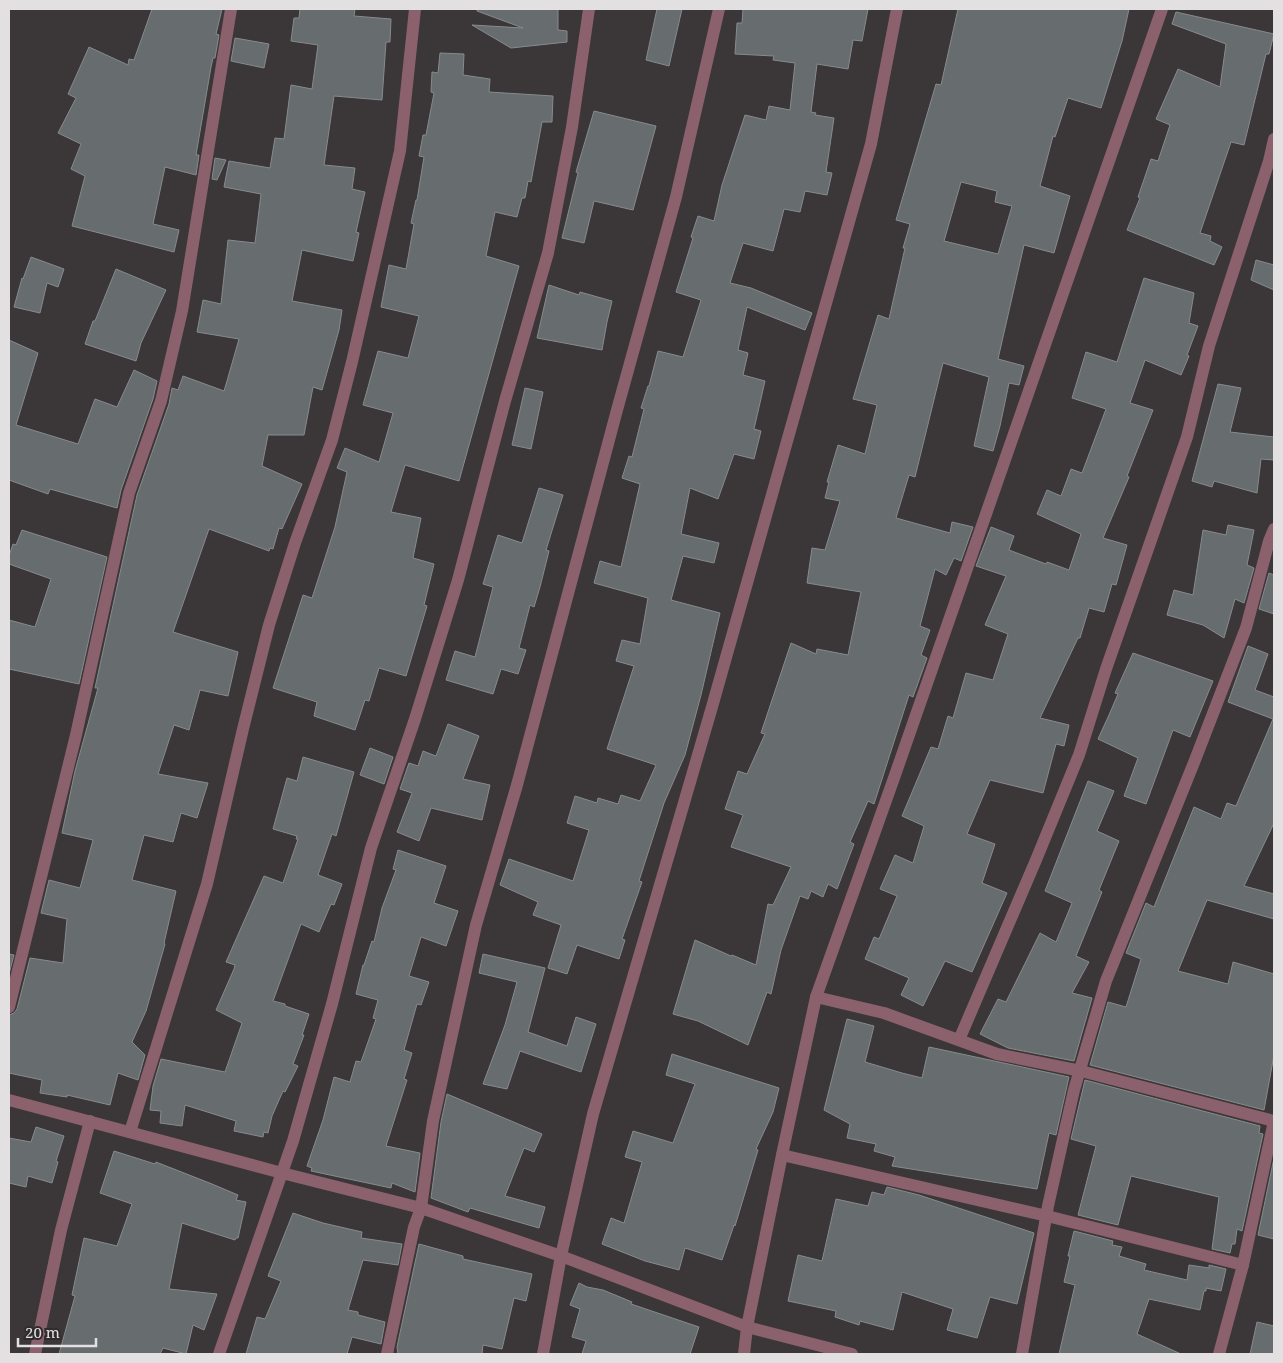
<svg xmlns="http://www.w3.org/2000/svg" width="1283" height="1363" font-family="'Noto Serif',serif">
<rect width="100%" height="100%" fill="#3b3637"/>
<!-- building -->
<g fill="#676c6e" stroke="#878b8e" fill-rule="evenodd">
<polygon points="152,9 222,9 216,34 219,35 215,58 213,58 211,67 196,155 199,155 196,175 165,167 153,224 179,230 174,252 72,226 85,176 71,169 81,144 58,133 76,98 68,94 89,47 128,65 129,59 134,60"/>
<polygon points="300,9 355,9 354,16 391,19 390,42 386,42 382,100 334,96 324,165 355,168 352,189 365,192 356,232 359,233 353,261 302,250 292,301 342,310 339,330 322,390 313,387 304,435 268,435 262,466 302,484 282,529 279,528 273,549 270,548 269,551 209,529 173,632 238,652 228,696 200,690 189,730 174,725 158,774 208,783 197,818 181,813 173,842 144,835 132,880 176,891 164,943 165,944 146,1011 132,1042 145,1055 138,1080 118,1073 110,1105 67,1095 67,1097 40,1093 42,1080 9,1073 9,1015 14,1013 17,1009 30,958 63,963 67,919 41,913 49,880 80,888 93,840 62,833 75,771 98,688 95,688 137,495 169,404 172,388 178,390 183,376 224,391 227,381 239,339 197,332 203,300 221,304 228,240 255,243 261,194 224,187 229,161 270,168 275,138 284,139 291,85 312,89 318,45 291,41 294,18 299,18"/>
<polygon points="477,9 558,9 558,30 567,31 567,42 511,48 472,25 523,28 477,11"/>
<polygon points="657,9 682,9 669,66 646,60"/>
<polygon points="743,9 868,9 862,41 853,40 848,69 817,64 811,112 816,113 815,115 834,118 826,172 832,173 827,195 805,191 800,212 784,209 773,251 743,243 730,283 751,288 812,313 805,330 747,307 738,350 748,353 743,375 765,381 754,429 761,431 754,459 734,454 718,499 690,488 681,534 719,543 714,563 683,556 671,600 720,613 701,695 685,755 664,803 639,881 642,882 622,939 625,940 619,959 577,945 567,974 548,968 561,925 533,915 538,902 500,885 509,859 573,881 589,830 567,823 575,796 597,803 598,798 618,804 621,795 640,801 656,765 607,749 634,666 616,661 622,640 640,644 648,598 594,583 600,561 621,567 640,484 622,478 629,456 632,457 644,409 641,408 648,386 649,386 658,351 683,357 701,300 676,292 693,238 691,237 698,216 714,221 722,185 745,115 766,120 769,106 790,110 795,63 773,60 774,56 735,54 737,23 742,23"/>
<path d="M 958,9 L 1129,9 L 1122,41 L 1101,108 L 1068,98 L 1055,137 L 1053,136 L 1040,186 L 1070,196 L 1054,253 L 1024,245 L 998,359 L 1024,366 L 1019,385 L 1009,383 L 1000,426 L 993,451 L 974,446 L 989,377 L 943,363 L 915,477 L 909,475 L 896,518 L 950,533 L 952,522 L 973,527 L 961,561 L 954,558 L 946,575 L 935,569 L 920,626 L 930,630 L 921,655 L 927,658 L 913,697 L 909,695 L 874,804 L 868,801 L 850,842 L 854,844 L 837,889 L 828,884 L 823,897 L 811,891 L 808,899 L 800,896 L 781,950 L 771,994 L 767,992 L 748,1045 L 698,1021 L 673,1014 L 695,940 L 731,956 L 732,955 L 756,965 L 768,904 L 773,905 L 791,867 L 731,847 L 743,815 L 725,809 L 738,771 L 747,774 L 765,734 L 761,733 L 791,643 L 816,654 L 817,649 L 848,655 L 861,592 L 807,583 L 812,548 L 825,550 L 840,501 L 825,498 L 829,482 L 827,482 L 838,445 L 865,454 L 877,405 L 853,399 L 878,315 L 889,319 L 905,248 L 903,248 L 910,224 L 896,220 L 936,84 L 941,85 ZM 961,182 L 997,191 L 995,202 L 1012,206 L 998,254 L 944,241 Z"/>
<polygon points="1176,12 1274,34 1269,54 1266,54 1244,145 1231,142 1200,233 1211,236 1210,241 1222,247 1214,265 1127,230 1140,198 1138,197 1151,159 1158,161 1170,125 1156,119 1178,69 1220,87 1226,44 1172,24"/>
<polygon points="235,38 269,44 264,68 231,61"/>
<polygon points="440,53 464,54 463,75 490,79 489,92 553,96 552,122 542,122 531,182 528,181 525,198 522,198 517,217 495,212 486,256 519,266 459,481 405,465 391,512 421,518 413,558 434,564 424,605 427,606 406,676 379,668 369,701 365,700 355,730 314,716 317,702 273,688 303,595 312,598 335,527 347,472 337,468 345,448 379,462 393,413 363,405 378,351 408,358 419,316 381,307 389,265 406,269 414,224 411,223 416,200 417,200 424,157 419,156 423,135 426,135 434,93 431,92 432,72 438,73"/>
<polygon points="594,111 656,126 633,210 594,201 584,243 562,238 578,173 576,172"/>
<polygon points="215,158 226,160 217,180 212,179"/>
<polygon points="31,257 64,269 58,287 47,283 40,313 14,307 22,278 23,279"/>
<polygon points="1256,260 1274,265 1274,290 1251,280"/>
<polygon points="116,269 166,290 141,343 136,361 85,344 93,321 95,321"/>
<polygon points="1144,278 1194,293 1189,323 1198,326 1187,355 1189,356 1181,375 1145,360 1130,403 1153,410 1127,476 1129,477 1103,538 1127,545 1116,585 1112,584 1104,612 1089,608 1080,638 1078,638 1040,718 1069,725 1064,746 1056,744 1043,793 990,780 967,834 995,844 982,883 1007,893 972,972 945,961 923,1006 901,995 909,978 865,959 874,937 879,939 897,896 880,889 895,855 913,863 924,826 902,816 931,747 938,749 948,716 953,718 966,673 993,680 1008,634 985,625 1006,576 976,566 991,527 1014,536 1009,550 1046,564 1047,562 1069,570 1081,534 1037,514 1047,490 1061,496 1071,469 1082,473 1106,409 1072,398 1086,352 1117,362"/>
<polygon points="549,285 579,295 580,292 612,301 607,322 602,350 537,338"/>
<polygon points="9,340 38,353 16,425 78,444 95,399 117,407 134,370 157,381 153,399 121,490 117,508 50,489 48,494 9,480"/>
<polygon points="1218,384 1241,388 1230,432 1274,437 1274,460 1261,459 1257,493 1214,481 1212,487 1192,481"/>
<polygon points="525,388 543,392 531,449 512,445"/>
<polygon points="539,488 563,495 546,550 549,551 540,587 534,607 530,605 519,648 526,650 518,674 501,669 493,694 446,680 455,651 475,657 493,587 483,584 498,535 522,543"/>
<polygon points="1228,525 1254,530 1247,565 1254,568 1244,603 1235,599 1224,638 1203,625 1167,615 1174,590 1193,595 1203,530 1226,535"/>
<polygon points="22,530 107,557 79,684 9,669 9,620 35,627 51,579 9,564 9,556 13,544 16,545"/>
<polygon points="1269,573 1274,575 1274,614 1259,609"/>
<polygon points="1248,646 1268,654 1255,690 1274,697 1274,823 1244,886 1274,894 1274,919 1207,900 1178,971 1228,984 1233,962 1274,974 1274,1055 1264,1110 1090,1065 1108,1002 1126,1007 1141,959 1126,953 1146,903 1154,907 1194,807 1221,819 1227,803 1236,806 1273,719 1228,702"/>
<polygon points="1133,653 1213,681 1190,737 1173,730 1146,804 1124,796 1138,758 1098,739 1109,715 1118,694 1115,693"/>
<polygon points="448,724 479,736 463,779 490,785 482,820 431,808 419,841 397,832 412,793 400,789 409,763 418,766 423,751 436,756"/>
<polygon points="370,748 393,757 384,784 360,775"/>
<polygon points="303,757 354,772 336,836 332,834 318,875 342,884 334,905 331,904 319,932 301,924 273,1001 285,1004 285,1006 309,1014 302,1035 304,1035 293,1064 298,1066 285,1092 283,1091 272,1116 268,1133 264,1132 263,1137 234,1131 236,1121 185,1105 182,1126 160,1123 161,1111 150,1110 153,1086 161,1059 225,1072 242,1023 216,1010 234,969 235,965 226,962 264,876 283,883 298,839 296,839 297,836 273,829 287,778 297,781"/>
<polygon points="1088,781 1114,791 1097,831 1119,841 1099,890 1102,892 1076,956 1089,962 1072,993 1092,998 1074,1061 1008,1048 980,1034 998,999 1006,1002 1040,933 1056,942 1072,903 1045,891"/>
<polygon points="398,850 446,866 434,903 458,911 446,946 421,937 409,976 429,982 421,1005 417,1004 404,1050 412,1053 404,1079 407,1080 386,1146 420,1153 415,1192 392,1183 391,1188 311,1171 312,1168 307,1166 323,1120 334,1077 350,1082 356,1061 361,1062 376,1019 373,1018 378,1000 356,994 363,965 364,965 372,941 374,942 382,908 396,870 393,869"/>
<polygon points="9,954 14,955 9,974"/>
<polygon points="483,954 545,968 528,1032 567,1046 576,1017 596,1024 581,1072 520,1051 507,1089 483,1084 505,1025 517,982 479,973"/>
<polygon points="847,1019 874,1026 865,1062 902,1073 922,1078 929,1047 1069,1077 1056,1135 1049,1133 1037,1189 892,1166 895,1157 874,1151 876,1144 847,1138 850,1124 824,1110"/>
<polygon points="672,1054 779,1088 773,1112 756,1149 758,1150 735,1226 734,1225 722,1260 685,1248 679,1270 645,1261 602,1244 611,1218 624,1223 642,1162 625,1157 633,1131 673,1143 695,1084 666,1075"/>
<polygon points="1085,1080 1260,1126 1259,1133 1263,1134 1242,1231 1237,1229 1235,1244 1232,1244 1230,1253 1212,1249 1219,1197 1131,1176 1118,1225 1078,1215 1096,1146 1071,1139"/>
<polygon points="447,1094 542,1134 534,1152 524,1148 505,1196 545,1207 539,1228 470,1208 468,1212 431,1198 441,1122"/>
<polygon points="36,1127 64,1136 56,1161 58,1162 52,1183 28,1176 26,1187 9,1183 9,1138 31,1142"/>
<polygon points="114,1151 155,1164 156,1162 212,1184 238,1195 236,1200 246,1202 238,1238 236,1238 235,1240 182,1223 169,1289 217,1294 204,1330 193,1325 186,1354 163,1348 160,1354 59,1354 75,1296 72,1295 84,1238 117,1246 132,1204 100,1193"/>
<polygon points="1274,1158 1274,1239 1258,1235"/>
<polygon points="887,1187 919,1195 1034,1233 1017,1304 990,1297 977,1338 947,1330 953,1309 902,1292 893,1330 860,1321 859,1325 835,1317 836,1311 788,1301 798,1255 822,1261 836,1199 868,1206 872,1192 884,1195"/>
<polygon points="293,1213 323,1223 362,1232 361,1238 402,1244 398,1265 363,1260 348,1310 358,1312 358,1315 385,1322 381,1344 352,1337 347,1354 246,1354 257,1317 265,1319 281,1281 268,1276"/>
<polygon points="1074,1231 1113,1241 1112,1245 1122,1247 1119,1256 1146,1264 1144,1270 1187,1280 1189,1265 1209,1268 1209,1265 1226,1269 1221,1291 1206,1288 1206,1291 1204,1291 1200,1310 1149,1299 1137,1334 1181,1354 1059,1354 1075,1285 1064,1282 1070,1256 1068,1256"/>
<polygon points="419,1244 463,1256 463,1259 532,1274 526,1301 514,1298 502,1349 483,1345 482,1354 398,1354 397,1347"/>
<polygon points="579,1283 587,1287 603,1290 632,1302 631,1304 699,1327 690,1354 582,1354 586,1341 572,1337 580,1309 570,1305"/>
<polygon points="1257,1322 1274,1326 1274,1354 1250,1354"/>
</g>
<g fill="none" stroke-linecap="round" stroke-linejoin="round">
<!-- minor -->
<g stroke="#8a616d" stroke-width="12">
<polyline points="816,997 884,1013 997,1054 1081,1071 1274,1121"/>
<polyline points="9,1007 76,735 129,493 161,401 182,311 231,9"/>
<polyline points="959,1040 1036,860 1079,755 1106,669 1187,437 1209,346 1269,161 1274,139"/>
<polyline points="9,1100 282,1173 421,1208 561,1256 747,1327 852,1354"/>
<polyline points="130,1132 207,884 243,729 269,625 295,543 332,440 352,362 400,151 415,9"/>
<polyline points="782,1155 1047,1216 1243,1265"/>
<polyline points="35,1354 61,1230 90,1121"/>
<polyline points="219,1354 293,1141 332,1004 371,848 415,719 458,580 505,401 548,253 572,127 589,9"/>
<polyline points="387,1354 414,1227 421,1208 433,1121 476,925 517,785 617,410 676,197 719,9"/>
<polyline points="543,1354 561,1256 593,1114 712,707 871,144 897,9"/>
<polyline points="744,1354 747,1327 782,1155 816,997 894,778 1162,9"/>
<polyline points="1022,1354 1048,1206 1074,1090 1106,981 1195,760 1246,628 1269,541 1274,529"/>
<polyline points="1219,1354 1243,1265 1274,1121"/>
</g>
</g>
<!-- border -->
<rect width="1283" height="1363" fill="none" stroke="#e3e0e1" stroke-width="20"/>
<!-- scale -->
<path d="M18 1338v8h78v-8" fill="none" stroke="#e3e0e1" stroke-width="2.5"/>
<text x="25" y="1338" font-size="15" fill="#e3e0e1" stroke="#302c2d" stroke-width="4" paint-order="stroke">20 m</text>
</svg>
